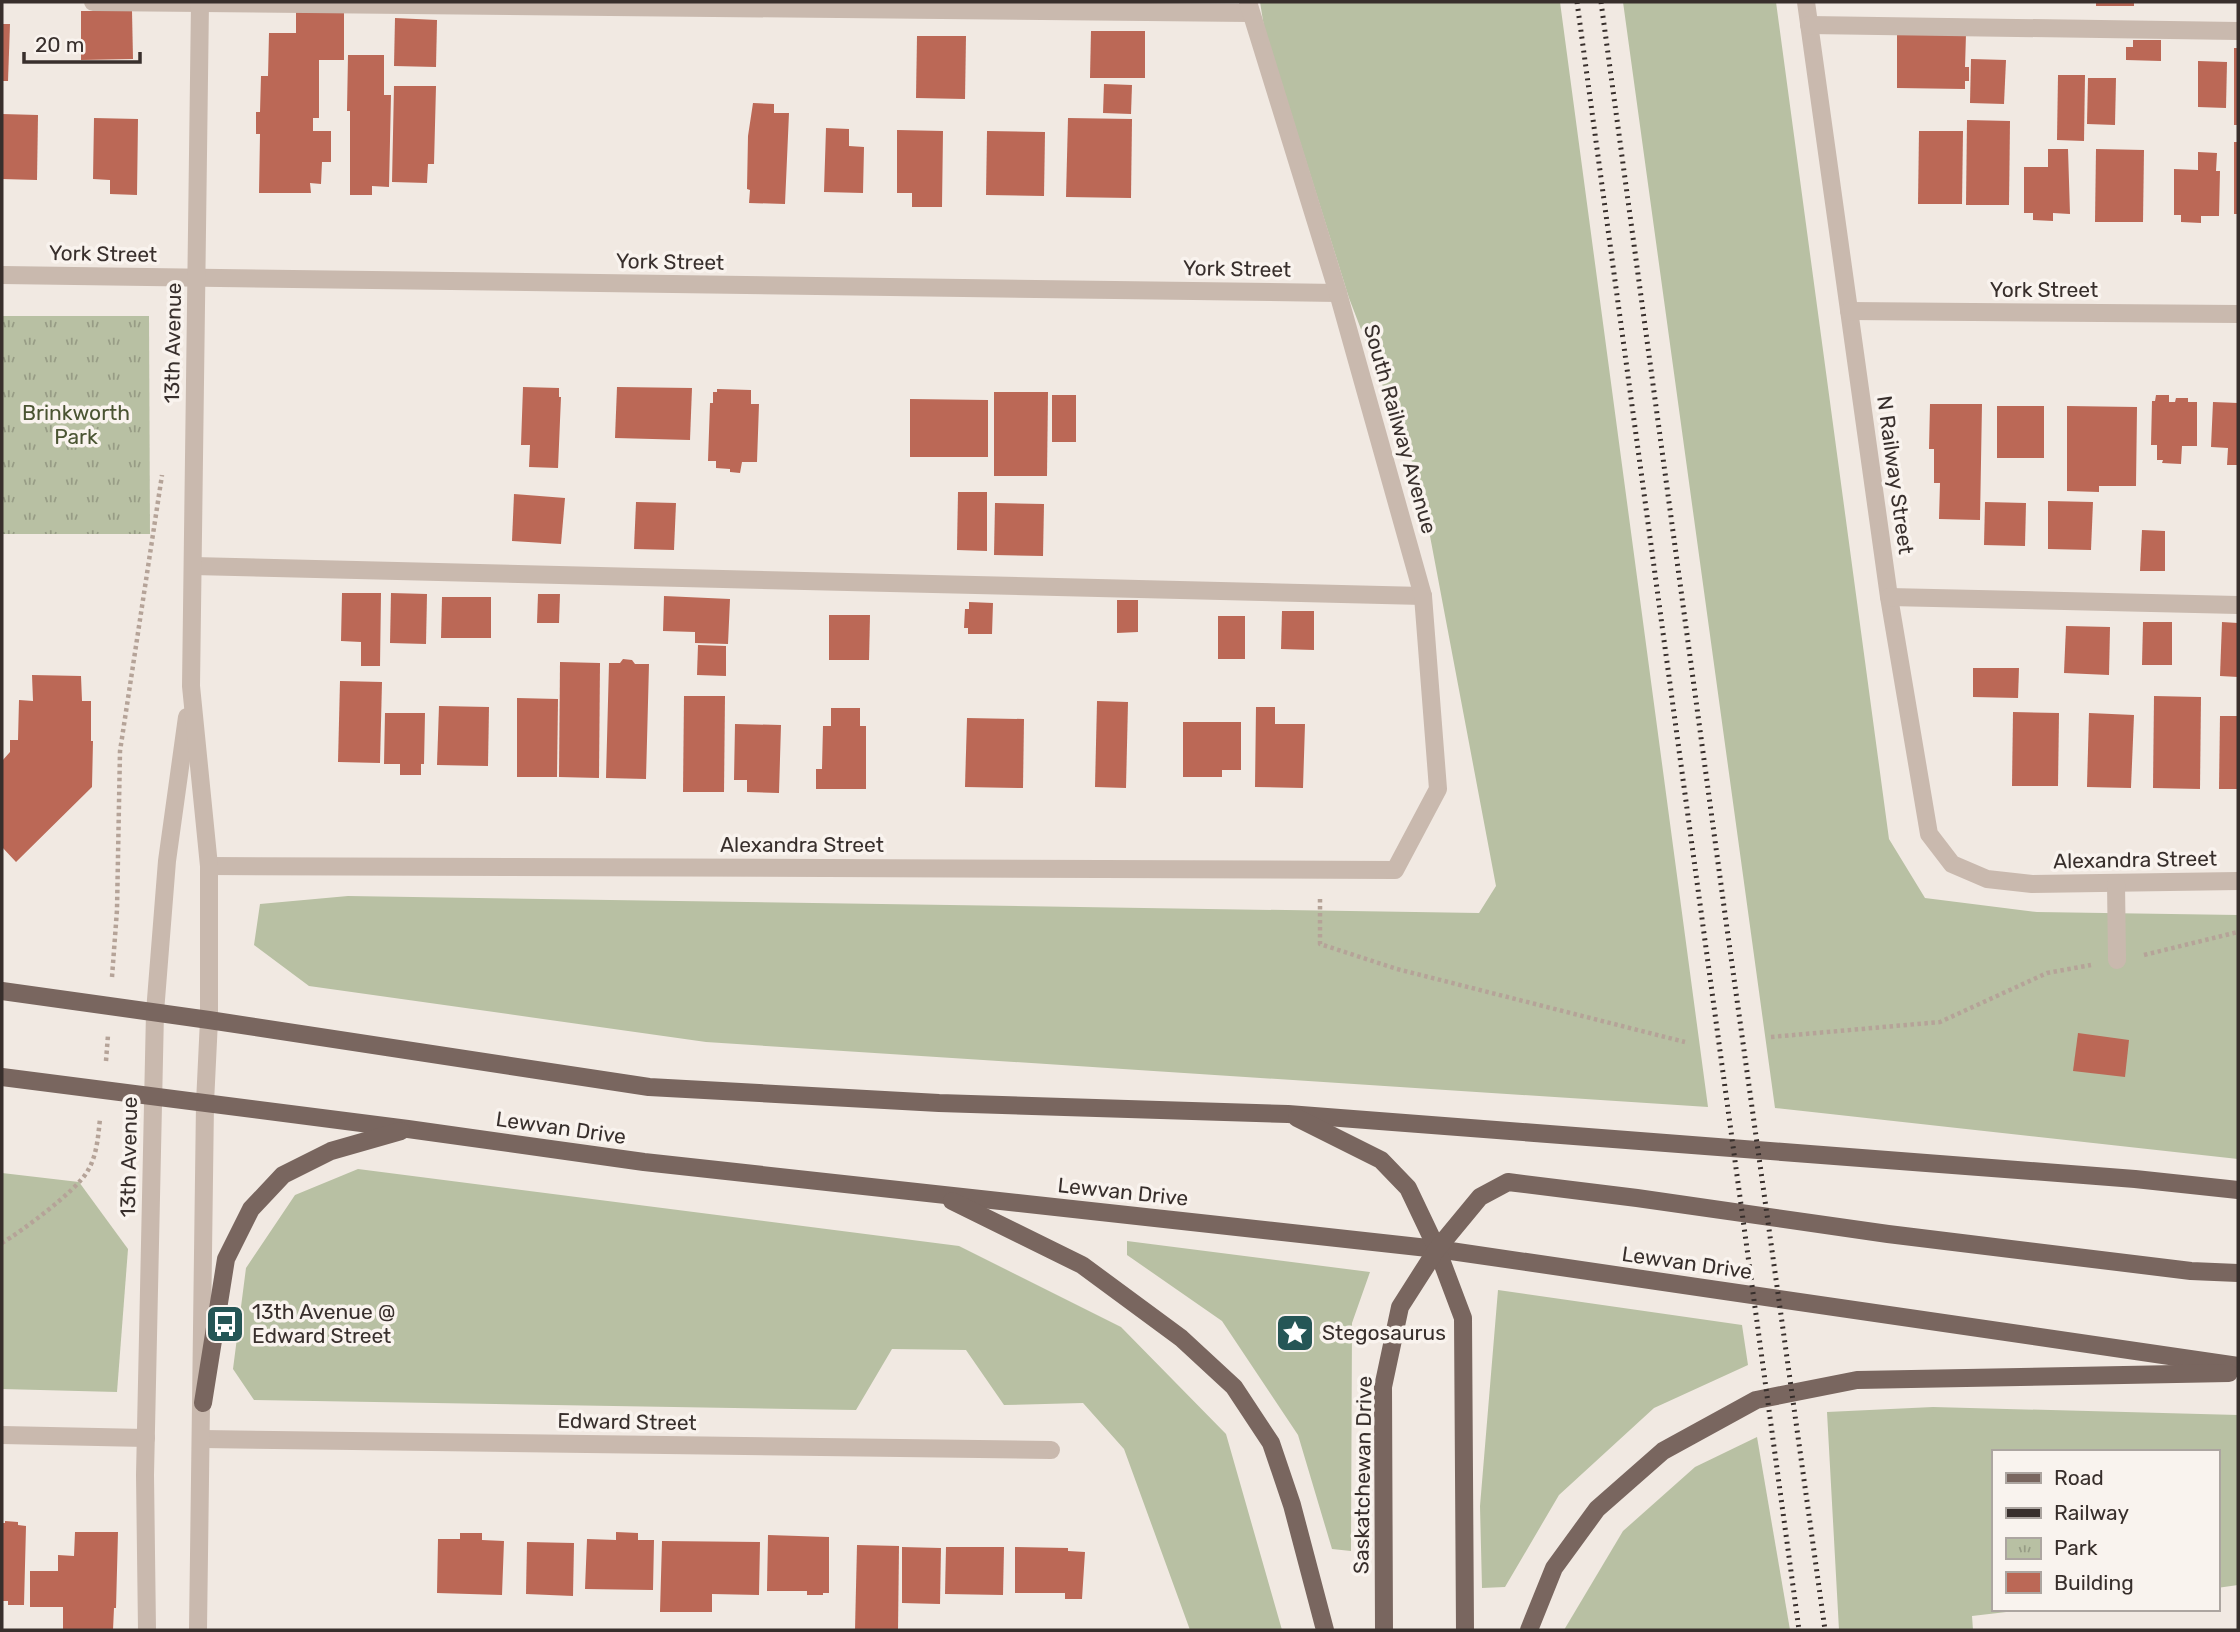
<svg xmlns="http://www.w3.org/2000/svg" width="2240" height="1632" font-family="Rubik,sans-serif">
<defs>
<pattern id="park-tufts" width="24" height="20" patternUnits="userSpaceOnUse" patternTransform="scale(1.75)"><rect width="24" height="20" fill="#b8c0a3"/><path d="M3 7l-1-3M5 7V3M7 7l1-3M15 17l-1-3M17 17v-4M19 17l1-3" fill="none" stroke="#979c85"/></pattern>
</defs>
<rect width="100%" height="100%" fill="#f1e9e2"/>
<!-- grass -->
<g fill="#b8c0a3">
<polygon points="1260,2 1560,2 1708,1107 706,1042 309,986 254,945 260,904 348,896 1479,913 1496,886 1420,483 1349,298 1264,27"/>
<polygon points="1623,2 1776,2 1889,839 1925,898 2037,912 2238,915 2238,1159 1775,1108"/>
<polygon points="358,1169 959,1246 1121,1327 1226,1434 1282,1630 1190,1630 1124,1449 1083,1403 1004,1405 966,1350 892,1349 856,1410 254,1400 233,1369 246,1268 295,1195"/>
<polygon points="2,1173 79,1182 128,1249 117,1392 2,1389"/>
<polygon points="1127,1241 1370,1272 1352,1323 1351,1551 1332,1549 1298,1435 1222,1321 1127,1255"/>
<polygon points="1498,1290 1742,1325 1748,1365 1654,1408 1559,1495 1505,1587 1482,1588 1480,1506"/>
<polygon points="1933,1407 2238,1415 2238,1585 2217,1588 2217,1452 1993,1452 1993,1609 2032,1609 1972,1616 1973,1630 1839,1630 1827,1412"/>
<polygon points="1757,1437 1790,1630 1564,1630 1623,1531 1695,1467"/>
</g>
<!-- park -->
<polygon fill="url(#park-tufts)" points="2,316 149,316 150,534 2,534"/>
<!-- building -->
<g fill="#bb6856">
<rect x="2096" y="2" width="38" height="4"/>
<polygon points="296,10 344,11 344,60 319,60 319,118 313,118 313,131 331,131 331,162 322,162 321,184 310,183 311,193 259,193 260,134 256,134 256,112 260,112 261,76 268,76 269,33 296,33"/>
<polygon points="81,11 132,11 133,59 81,60"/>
<polygon points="395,18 437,20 436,67 394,66"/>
<polygon points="2,24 10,24 8,81 2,81"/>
<polygon points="1091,31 1145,31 1145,78 1090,78"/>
<polygon points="1897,33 1966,34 1965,67 1969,67 1969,81 1965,81 1965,89 1897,88"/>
<polygon points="917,36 966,36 965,99 916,98"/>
<polygon points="2133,40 2161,40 2161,61 2126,60 2126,47 2133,47"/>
<rect x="2234" y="48" width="4" height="77"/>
<polygon points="348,55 384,55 384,95 391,95 389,187 372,186 372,195 350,195 350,111 347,111"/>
<polygon points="1971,59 2006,60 2004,104 1970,103"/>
<polygon points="2198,61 2227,62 2226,108 2198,107"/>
<polygon points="2058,75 2085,75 2084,141 2057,140"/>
<polygon points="2088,78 2116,78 2115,125 2087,124"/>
<polygon points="1104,84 1132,85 1131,114 1103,113"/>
<polygon points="394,86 436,86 434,164 428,164 427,183 392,182"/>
<polygon points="753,103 774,104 774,113 789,113 785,204 749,203 750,190 747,189 748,136"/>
<polygon points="2,114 38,115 37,180 2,179"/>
<polygon points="94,118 138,119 137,195 110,194 110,180 93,179"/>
<polygon points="1068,118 1132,119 1131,198 1066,197"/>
<polygon points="1967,120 2010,121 2009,205 1966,205"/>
<polygon points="826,128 849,129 849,146 864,147 863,193 824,192"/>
<polygon points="897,130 943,131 942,207 912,207 912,193 897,193"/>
<polygon points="987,131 1045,132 1044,196 986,195"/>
<polygon points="1919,131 1963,131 1962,204 1918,204"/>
<rect x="2234" y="142" width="4" height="72"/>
<polygon points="2048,149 2068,149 2070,214 2053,213 2053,221 2033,220 2033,213 2024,213 2024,167 2048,167"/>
<polygon points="2096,149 2144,150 2143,222 2095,222"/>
<polygon points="2198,152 2217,153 2216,171 2220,171 2219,216 2201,216 2201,223 2181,222 2181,215 2174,215 2174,169 2198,170"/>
<polygon points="523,387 559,388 559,397 561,397 558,468 529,467 530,445 521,445"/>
<polygon points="617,387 692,388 690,440 615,438"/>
<polygon points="717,389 751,390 751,404 759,404 757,462 742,462 740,473 730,472 730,469 716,468 716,461 708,461 710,403 713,403 713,392 717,392"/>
<polygon points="994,392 1048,392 1047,476 994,476"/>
<rect x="1052" y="395" width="24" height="47"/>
<polygon points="2156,395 2169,395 2169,402 2175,402 2176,398 2188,398 2188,402 2197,402 2197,446 2182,446 2181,464 2162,463 2163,460 2157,460 2157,445 2151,445 2152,401 2155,401"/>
<polygon points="910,399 988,400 988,457 910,457"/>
<polygon points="2213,402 2238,403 2238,465 2227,465 2228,448 2211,447"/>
<polygon points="1930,404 1982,404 1980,520 1939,519 1940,483 1934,483 1934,449 1929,449"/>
<rect x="1997" y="406" width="47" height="52"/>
<polygon points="2067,406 2137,407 2136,486 2099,486 2099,492 2067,491"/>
<polygon points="958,492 987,492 987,551 957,550"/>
<polygon points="514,494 565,498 561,544 512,541"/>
<polygon points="2048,501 2093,502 2091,550 2048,549"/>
<polygon points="636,502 676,503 674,550 634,549"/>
<polygon points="1985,502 2026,503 2025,546 1984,545"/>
<polygon points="995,503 1044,504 1043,556 994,555"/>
<polygon points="2142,530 2165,531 2165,571 2140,571"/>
<polygon points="342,593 381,593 380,666 361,666 361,642 341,641"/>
<polygon points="391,593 427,594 426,644 390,643"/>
<polygon points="538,594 560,594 559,623 537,623"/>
<polygon points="664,596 730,599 728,644 695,643 695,632 663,631"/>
<polygon points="442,597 491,597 491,638 441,638"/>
<polygon points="1117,600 1138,600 1138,632 1117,633"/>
<polygon points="969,602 993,603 992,634 968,634 968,628 964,628 965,609 969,609"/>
<polygon points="1282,611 1314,611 1314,650 1281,649"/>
<polygon points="829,615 870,615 869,660 829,660"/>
<rect x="1218" y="616" width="27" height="43"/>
<polygon points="2143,622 2172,622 2172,665 2142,665"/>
<polygon points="2222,622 2238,623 2238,677 2220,676"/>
<polygon points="2066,626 2110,627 2109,675 2064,673"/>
<polygon points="698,645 726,646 726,676 697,675"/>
<polygon points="623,659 632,660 635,664 649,664 646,779 606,778 609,663 620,663"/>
<polygon points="560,662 600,663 599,778 559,777"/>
<polygon points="1973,668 2019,668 2018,698 1973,697"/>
<polygon points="32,675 81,676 82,701 91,701 91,741 93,741 92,787 16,862 2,847 2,761 10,752 10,740 18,740 19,700 33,701"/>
<polygon points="340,681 382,682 380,763 338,762"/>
<polygon points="684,696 725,696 724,792 683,792"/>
<polygon points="2154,696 2201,697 2200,789 2153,788"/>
<polygon points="517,698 558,699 557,777 517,777"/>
<polygon points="1097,701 1128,702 1126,788 1095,787"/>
<polygon points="439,706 489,707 488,766 437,765"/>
<polygon points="1256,707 1275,707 1275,724 1305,724 1303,788 1255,787"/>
<polygon points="831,708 860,708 860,726 866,726 866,789 816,789 816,769 822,769 823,726 831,726"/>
<polygon points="2013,712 2059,713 2058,786 2012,786"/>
<polygon points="385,713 425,713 424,764 421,764 421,775 400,775 400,764 384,764"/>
<polygon points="2089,713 2134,715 2131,788 2087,787"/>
<polygon points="2220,716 2238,716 2238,789 2219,789"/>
<polygon points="967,718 1024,719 1023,788 965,787"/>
<polygon points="1183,722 1241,722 1241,770 1222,770 1222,777 1183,777"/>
<polygon points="735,724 781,725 779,793 747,792 747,780 734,780"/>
<polygon points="2078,1033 2129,1040 2125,1077 2073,1071"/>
<polygon points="5,1521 18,1522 18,1525 26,1526 24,1605 8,1605 8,1601 2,1601 2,1523 5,1523"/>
<polygon points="75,1532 118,1532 116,1608 114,1608 113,1630 63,1630 63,1607 30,1607 30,1571 58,1571 58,1555 74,1556"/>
<polygon points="616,1532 638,1533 638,1540 654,1540 653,1590 585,1589 587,1539 616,1540"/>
<polygon points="460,1533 482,1533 482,1540 504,1541 502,1595 437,1593 438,1539 460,1539"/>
<polygon points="768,1535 829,1537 829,1593 823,1593 823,1595 807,1595 807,1591 767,1591"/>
<polygon points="662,1541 760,1542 759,1595 712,1594 712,1612 660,1612"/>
<polygon points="527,1542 574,1543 573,1596 526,1594"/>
<polygon points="857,1545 899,1546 898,1630 855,1630"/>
<polygon points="902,1547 941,1548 940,1604 902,1603"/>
<polygon points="946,1547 1004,1547 1003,1595 945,1594"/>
<polygon points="1015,1547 1068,1548 1068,1551 1085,1552 1082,1599 1065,1599 1065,1593 1015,1593"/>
</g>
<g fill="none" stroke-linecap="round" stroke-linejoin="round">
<!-- path -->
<g stroke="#b5a398" stroke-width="4.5" stroke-dasharray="3.5 3.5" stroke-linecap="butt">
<polyline points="1320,899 1320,944 1397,969 1685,1042"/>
<polyline points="2144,955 2238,932"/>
<polyline points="112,977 117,910 120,751 162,475"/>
<polyline points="1771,1037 1940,1022 2047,973 2091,965"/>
<polyline points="106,1061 108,1035"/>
<path d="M 2,1243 C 22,1231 76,1191 87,1172 C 97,1156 98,1137 100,1119"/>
</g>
<!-- minor -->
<g stroke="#c9b9ae" stroke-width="18">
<polyline points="93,2 1250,13"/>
<polyline points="1806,2 1889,597 1929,834 1952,864 1987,879 2032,884 2238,881"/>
<polyline points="1809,25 2238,31"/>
<polyline points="2,275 1338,293"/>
<polyline points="1849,311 2238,314"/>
<polyline points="193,566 1423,596"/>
<polyline points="1889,597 2238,605"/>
<polyline points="209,866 1395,870 1438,789 1423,596 1338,293 1248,2"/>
<polyline points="2116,883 2117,960"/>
<polyline points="2,1435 146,1438"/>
<polyline points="202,1439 1051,1450"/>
<polyline points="147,1630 145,1475 155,1012 167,861 187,717"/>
<polyline points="198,1630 205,1103 209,1020 209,866 191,686 200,2"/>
</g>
<!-- major -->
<g stroke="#79665f" stroke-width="18">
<polyline points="2,991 209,1020 649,1087 939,1103 1288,1114 2135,1179 2238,1190"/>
<polyline points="2,1077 408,1129 644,1162 1437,1249 2238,1366"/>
<polyline points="1297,1118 1381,1160 1408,1188 1437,1249 1463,1318 1465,1630"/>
<polyline points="952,1201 1082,1265 1181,1338 1234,1387 1271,1443 1292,1505 1325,1630"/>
<polyline points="203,1403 226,1259 251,1209 283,1175 331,1151 401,1131"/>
<polyline points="1384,1630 1383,1387 1400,1307 1437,1249 1480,1197 1508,1182 1637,1198 1888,1234 2191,1271 2238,1273"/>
<polyline points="1529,1630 1554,1568 1597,1509 1663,1451 1756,1400 1857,1380 2229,1373"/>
</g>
<!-- rail -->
<g stroke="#382f2c" stroke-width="5" stroke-dasharray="2 5" stroke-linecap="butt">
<polyline points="1577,2 1799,1630"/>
<polyline points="1601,2 1725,914 1825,1630"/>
</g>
</g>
<!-- icons -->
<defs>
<symbol id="bus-square" viewBox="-11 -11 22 22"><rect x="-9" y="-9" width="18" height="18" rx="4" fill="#255656" stroke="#f9f3ee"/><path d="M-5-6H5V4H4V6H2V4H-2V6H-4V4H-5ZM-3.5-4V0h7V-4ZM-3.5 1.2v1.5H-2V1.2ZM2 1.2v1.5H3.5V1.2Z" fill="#fff"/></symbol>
<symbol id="sight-square" viewBox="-11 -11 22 22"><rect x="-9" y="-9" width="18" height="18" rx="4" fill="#255656" stroke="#f9f3ee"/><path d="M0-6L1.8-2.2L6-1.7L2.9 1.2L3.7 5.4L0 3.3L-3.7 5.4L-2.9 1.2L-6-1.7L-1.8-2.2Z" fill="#fff"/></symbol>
</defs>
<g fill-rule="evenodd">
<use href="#bus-square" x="203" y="1302" width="44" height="44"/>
<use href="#sight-square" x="1273" y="1311" width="44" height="44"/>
</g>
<g text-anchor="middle" stroke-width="7" stroke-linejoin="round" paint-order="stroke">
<!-- street labels -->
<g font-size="21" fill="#382f2c" stroke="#f9f3ee">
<text transform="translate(103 254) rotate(1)" y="7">York Street</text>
<text transform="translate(670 262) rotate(1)" y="7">York Street</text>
<text transform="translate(1237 269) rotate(1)" y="7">York Street</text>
<text x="2044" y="297">York Street</text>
<text transform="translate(173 343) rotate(-89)" y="7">13th Avenue</text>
<text transform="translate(1400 429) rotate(74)" y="7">South Railway Avenue</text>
<text transform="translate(1895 475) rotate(82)" y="7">N Railway Street</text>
<text x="802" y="852">Alexandra Street</text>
<text transform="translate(2135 860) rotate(-1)" y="7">Alexandra Street</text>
<text transform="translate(561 1128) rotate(8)" y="7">Lewvan Drive</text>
<text transform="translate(129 1157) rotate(-89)" y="7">13th Avenue</text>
<text transform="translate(1123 1192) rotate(6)" y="7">Lewvan Drive</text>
<text transform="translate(1687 1263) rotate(8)" y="7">Lewvan Drive</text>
<text transform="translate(627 1422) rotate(1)" y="7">Edward Street</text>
<text transform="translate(1363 1475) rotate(-89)" y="7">Saskatchewan Drive</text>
</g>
<!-- park labels -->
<g font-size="21" fill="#4a5432" stroke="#f9f3ee">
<text x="76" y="420">Brinkworth<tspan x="76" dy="24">Park</tspan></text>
</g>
<!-- poi labels -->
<g font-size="21" fill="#382f2c" stroke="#f9f3ee" text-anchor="start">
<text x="252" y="1319">13th Avenue @<tspan x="252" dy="24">Edward Street</tspan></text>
<text x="1322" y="1340">Stegosaurus</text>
</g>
</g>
<!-- border -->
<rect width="2240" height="1632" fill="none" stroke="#382f2c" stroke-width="7"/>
<!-- legend -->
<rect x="1992" y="1450" width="228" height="161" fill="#f9f3ee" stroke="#aca5a0" stroke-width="2"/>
<rect x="2006" y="1473" width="35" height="10" fill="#79665f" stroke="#aca5a0" stroke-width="2"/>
<text x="2054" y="1485" font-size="21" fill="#382f2c">Road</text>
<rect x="2006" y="1508" width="35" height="10" fill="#382f2c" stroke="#aca5a0" stroke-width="2"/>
<text x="2054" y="1520" font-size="21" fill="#382f2c">Railway</text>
<rect x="2006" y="1538" width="35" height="21" fill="url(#park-tufts)" stroke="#aca5a0" stroke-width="2"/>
<text x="2054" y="1555" font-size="21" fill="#382f2c">Park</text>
<rect x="2006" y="1572" width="35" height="21" fill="#bb6856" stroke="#aca5a0" stroke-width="2"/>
<text x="2054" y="1590" font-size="21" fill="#382f2c">Building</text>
<!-- scale -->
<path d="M24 52v10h116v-10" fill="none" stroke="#382f2c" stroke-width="3.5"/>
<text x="35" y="52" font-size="21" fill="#382f2c" stroke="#f9f3ee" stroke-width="5" paint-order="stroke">20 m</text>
</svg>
